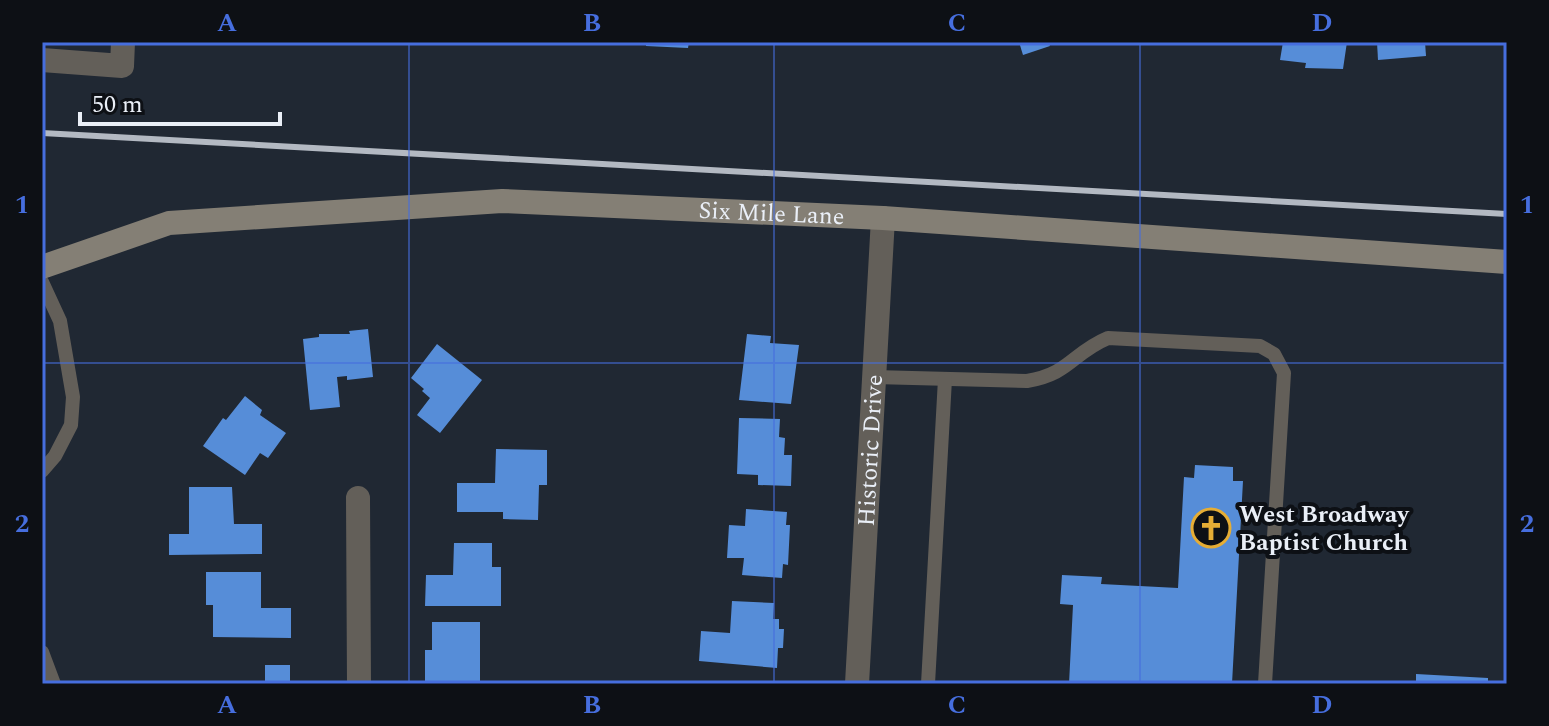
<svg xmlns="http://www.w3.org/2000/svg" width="1549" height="726" font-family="Spectral,serif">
<rect width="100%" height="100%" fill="#202833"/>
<!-- building -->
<g fill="#568dd8">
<polygon points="646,42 689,42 688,48 646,46"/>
<polygon points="1019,42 1048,42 1050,46 1023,55"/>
<polygon points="1283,42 1347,42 1343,69 1305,68 1306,63 1280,60"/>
<polygon points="1377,42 1425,42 1426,56 1378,60"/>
<polygon points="368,329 373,377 347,380 347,376 337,377 340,407 310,410 303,339 319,337 319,334 350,334 349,331"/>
<polygon points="747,334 771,336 770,343 799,345 791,404 739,400"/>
<polygon points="437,344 482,380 440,433 417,415 430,398 422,391 424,389 411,378"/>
<polygon points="245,396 262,410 260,415 286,433 268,458 260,453 245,475 203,446 223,418 226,420"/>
<polygon points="739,418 780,419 779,437 785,438 784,455 792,455 791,486 758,485 758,475 737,474"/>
<polygon points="496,449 547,450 547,485 539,485 538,520 503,519 503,512 457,512 457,483 495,483"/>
<polygon points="1195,465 1233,467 1233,481 1243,481 1232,684 1069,684 1073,605 1060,604 1062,575 1102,577 1101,584 1178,588 1184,477 1194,478"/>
<polygon points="189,487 232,487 234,524 262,524 262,554 169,555 169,534 189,534"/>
<polygon points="746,509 787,512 786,525 790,525 788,565 783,564 782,578 742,575 744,558 727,558 729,525 745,526"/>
<polygon points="454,543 492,543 492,567 501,567 501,606 425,606 426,575 453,575"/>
<polygon points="206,572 261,572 261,608 291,608 291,638 213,637 213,605 206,605"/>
<polygon points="732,601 774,603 773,619 779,619 779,629 784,629 783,648 778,648 777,668 699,661 701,631 730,633"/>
<polygon points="432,622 480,622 480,684 425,684 425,650 432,650"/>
<rect x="265" y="665" width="25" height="19"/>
<polygon points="1416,674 1488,678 1488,684 1416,684"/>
</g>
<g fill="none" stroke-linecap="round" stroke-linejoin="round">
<!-- lane -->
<g stroke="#635f59" stroke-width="14">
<polyline points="42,282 60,321 73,397 71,425 55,456 42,471"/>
<path d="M 874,377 L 1027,381 C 1070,374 1072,353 1108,338 L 1260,346 L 1274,354 L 1284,373 L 1265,684"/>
<polyline points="42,652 54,684"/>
<polyline points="928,684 945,379"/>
</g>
<!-- street -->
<g stroke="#635f59" stroke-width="24">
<polyline points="42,60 122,66 123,42"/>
<polyline points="358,498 359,684"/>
<path id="s1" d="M 857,684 L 883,218"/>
</g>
<!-- secondary -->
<path stroke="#847f75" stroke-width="24" id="s2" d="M 42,267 L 169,223 L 502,201 L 883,218 L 1507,262"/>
<!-- rail -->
<polyline stroke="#b3b9c2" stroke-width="6" points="42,133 1507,214"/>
</g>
<!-- grid -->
<path fill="none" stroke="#466ede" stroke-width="2" stroke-opacity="0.55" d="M 409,42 L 409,684M 774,42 L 774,684M 1140,42 L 1140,684M 42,363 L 1507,363"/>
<!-- icons -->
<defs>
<symbol id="church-ring" viewBox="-11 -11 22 22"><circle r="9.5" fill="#0d1015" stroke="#e5ad35" stroke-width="1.5"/><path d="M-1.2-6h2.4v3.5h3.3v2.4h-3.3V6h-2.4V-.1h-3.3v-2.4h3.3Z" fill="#e5ad35"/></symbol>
</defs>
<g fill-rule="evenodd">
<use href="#church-ring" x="1189" y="506" width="44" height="44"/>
</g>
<g text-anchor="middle" stroke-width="8" stroke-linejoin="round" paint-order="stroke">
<!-- street labels -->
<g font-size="24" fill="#eaeff7" stroke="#0d1015">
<text dy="8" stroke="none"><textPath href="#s2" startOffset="738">Six Mile Lane</textPath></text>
<text dy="8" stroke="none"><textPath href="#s1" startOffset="234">Historic Drive</textPath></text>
</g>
<!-- poi labels -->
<g font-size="24" font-weight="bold" fill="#eaeff7" stroke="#0d1015" text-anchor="start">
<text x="1239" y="522">West Broadway<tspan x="1239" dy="28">Baptist Church</tspan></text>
</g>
</g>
<!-- border -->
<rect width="1549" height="726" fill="none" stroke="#0d1015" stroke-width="88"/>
<!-- scale -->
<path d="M80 112v12h200v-12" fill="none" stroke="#eaeff7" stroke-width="4"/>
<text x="92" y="112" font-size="24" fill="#eaeff7" stroke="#0d1015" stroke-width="6" paint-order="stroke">50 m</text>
<rect x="44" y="44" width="1461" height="638" fill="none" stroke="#466ede" stroke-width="3"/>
<g font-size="26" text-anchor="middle" font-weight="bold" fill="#466ede">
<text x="227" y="31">A</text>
<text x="592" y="31">B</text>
<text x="957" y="31">C</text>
<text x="1322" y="31">D</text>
<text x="22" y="213">1</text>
<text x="1527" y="213">1</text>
<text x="22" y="532">2</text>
<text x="1527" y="532">2</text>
<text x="227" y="713">A</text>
<text x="592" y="713">B</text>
<text x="957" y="713">C</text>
<text x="1322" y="713">D</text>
</g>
</svg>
